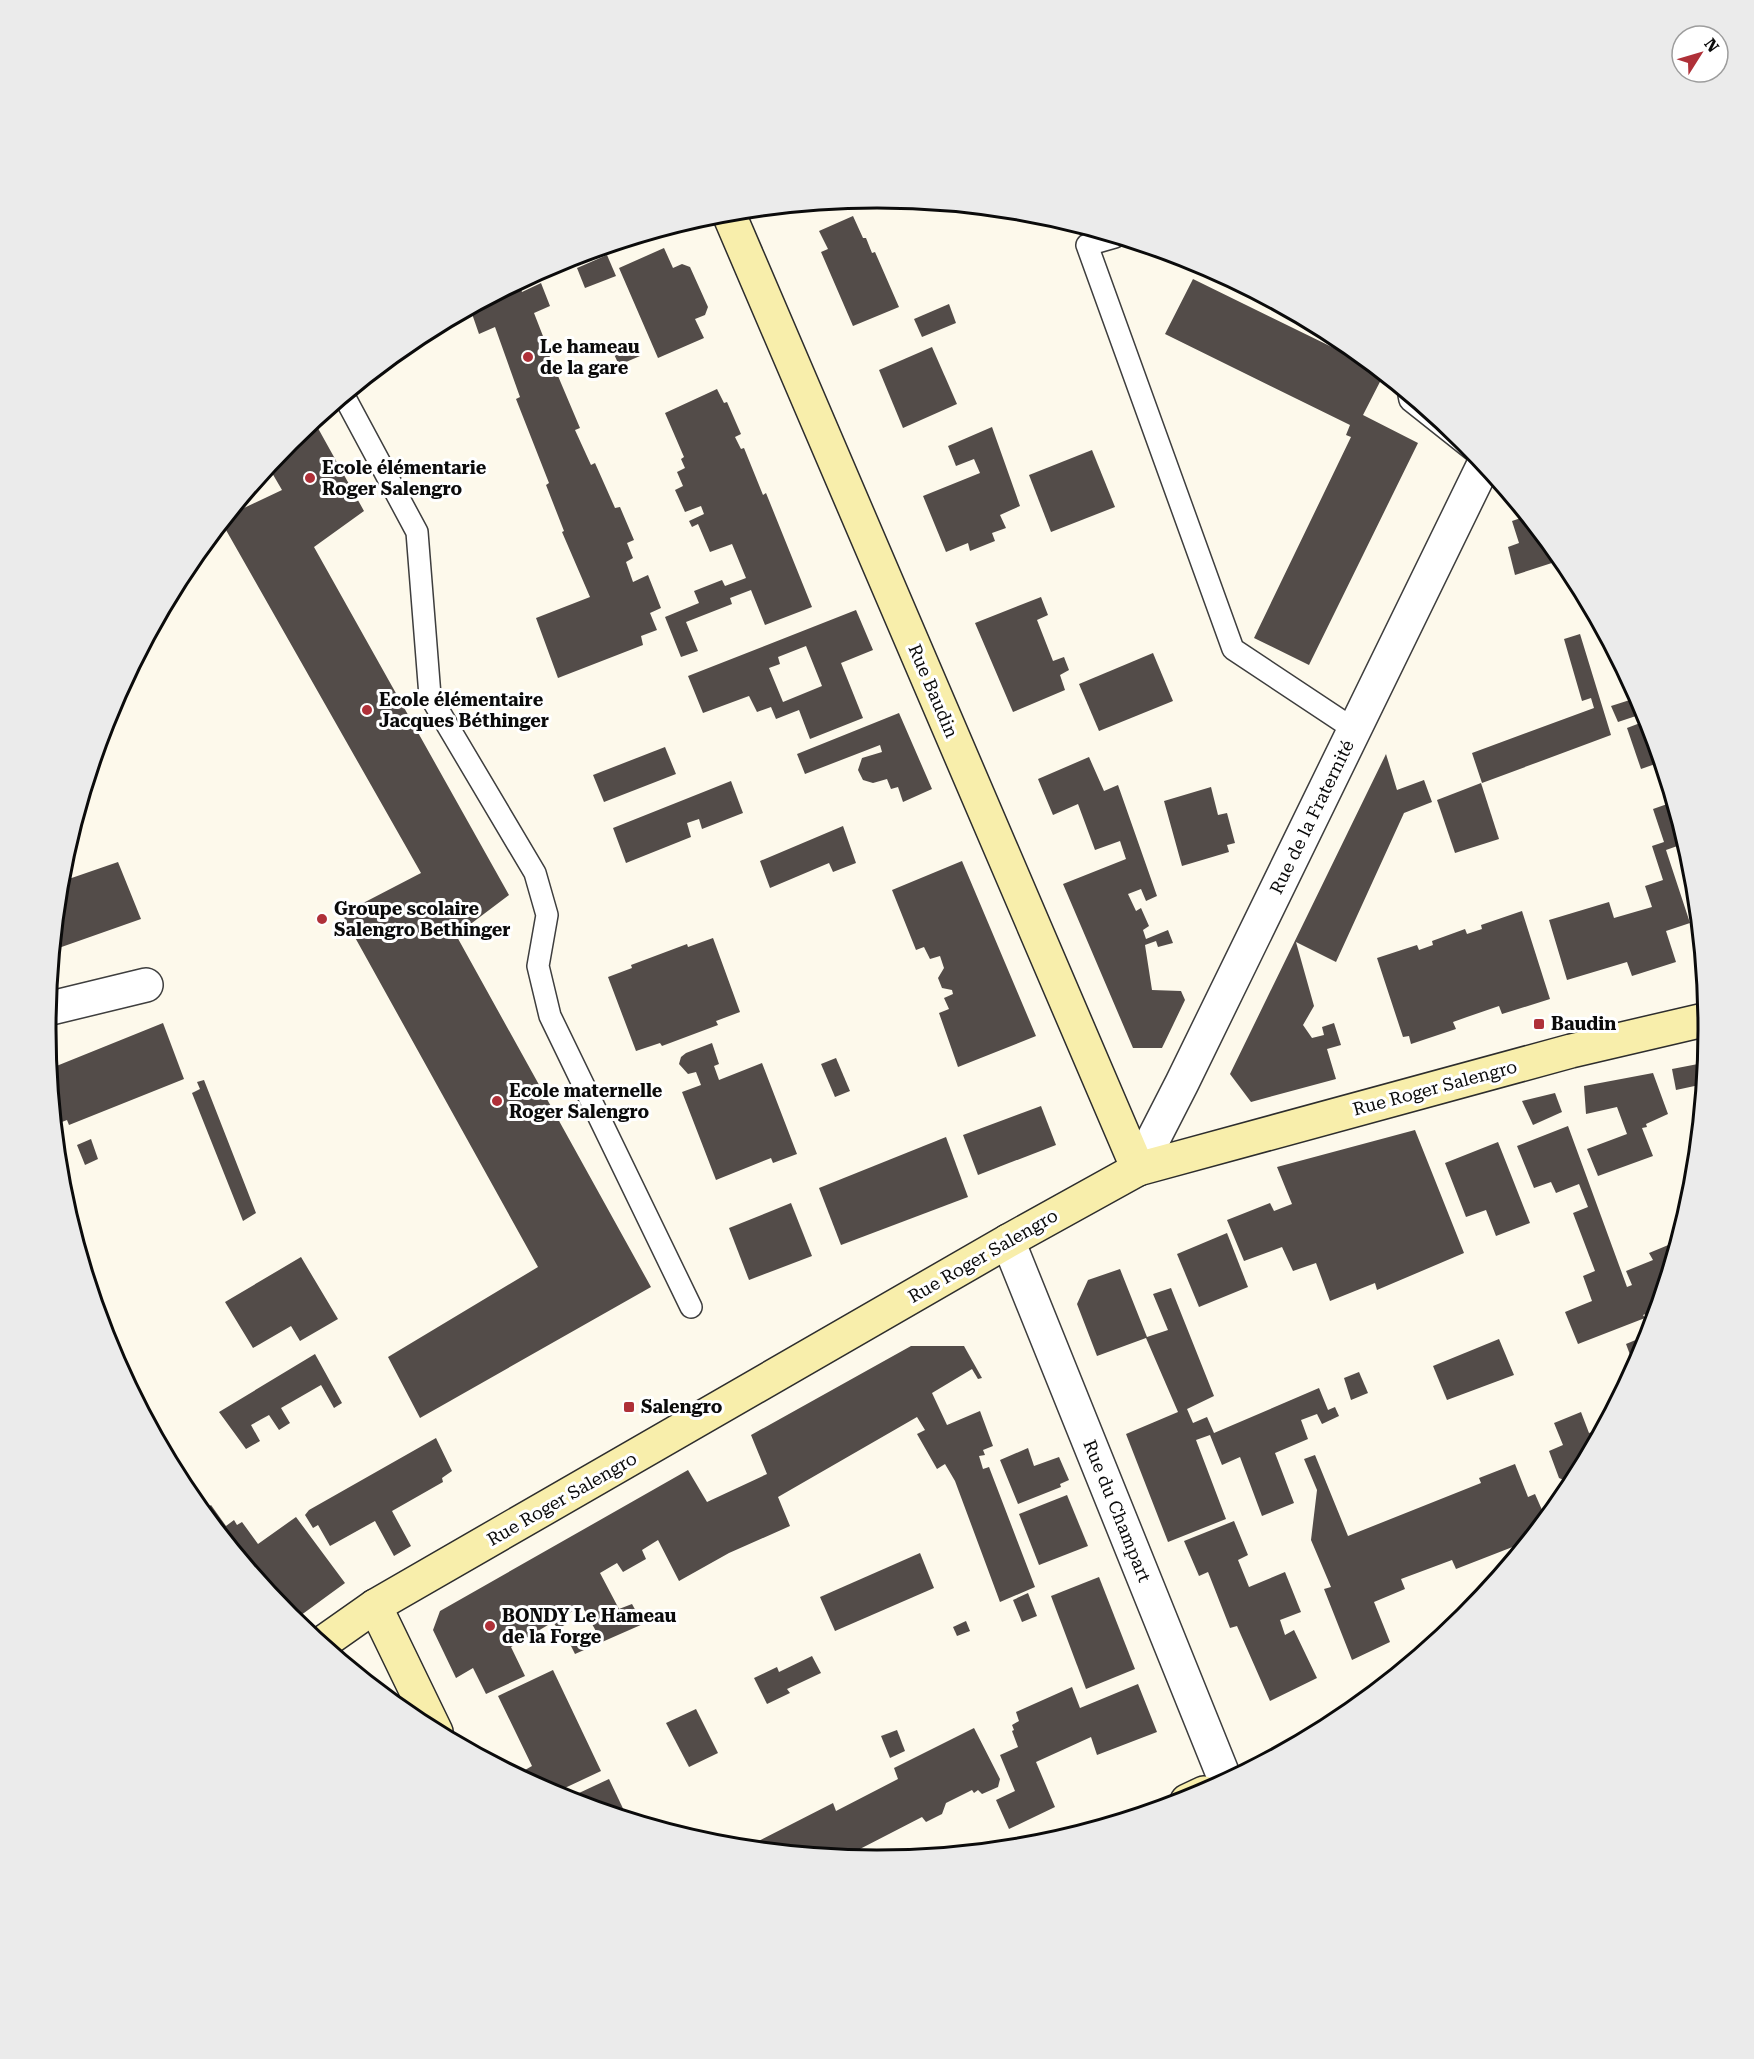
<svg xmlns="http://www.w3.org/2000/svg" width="1754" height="2059" font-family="'Roboto Serif',serif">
<rect width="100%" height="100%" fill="#fdf9eb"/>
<!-- building -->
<g fill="#534c49" fill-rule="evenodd">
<polygon points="788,206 776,212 775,208 783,207"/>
<polygon points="853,216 863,238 866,238 872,253 875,252 899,307 853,326 821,252 828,249 819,231"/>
<polygon points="665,229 607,255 604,247 657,231"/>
<polygon points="664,248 673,268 682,264 690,267 708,307 705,315 695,319 704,338 658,358 619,268"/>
<polygon points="607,255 616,276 585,288 577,268"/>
<polygon points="1193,279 1379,370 1384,374 1363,415 1418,443 1309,665 1254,638 1351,437 1346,435 1350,425 1165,334"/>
<polygon points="519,282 522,292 541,283 550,306 534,313 548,349 547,350 580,428 575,430 591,465 595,463 615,508 620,507 634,540 627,543 633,558 626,562 633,582 648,575 661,608 650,613 657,630 641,636 643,645 558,678 536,618 590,597 562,532 564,531 546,485 549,483 516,399 520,397 495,327 479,334 470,308"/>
<polygon points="949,304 956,323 922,337 914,319"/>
<polygon points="633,340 640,356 619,365 612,350"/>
<polygon points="932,347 957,404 903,428 879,370"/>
<polygon points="717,389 724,403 727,402 741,434 735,437 741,449 744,448 763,495 766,493 812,607 765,625 751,590 730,598 732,604 686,622 698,651 681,657 665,617 699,603 694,591 722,580 725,586 746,578 732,544 710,552 698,524 692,527 689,521 704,514 701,506 685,512 675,490 683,486 677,472 685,468 681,459 684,457 665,413"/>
<polygon points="314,421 364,511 314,547 509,895 456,935 651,1287 420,1418 388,1357 538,1267 342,914 421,873 222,523 227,516 282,490 268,466 289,441"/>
<polygon points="992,427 1020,506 1000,515 1006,528 992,533 995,541 970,551 968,543 946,552 923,496 980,473 974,459 956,466 948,446"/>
<polygon points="1092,450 1115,507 1051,532 1029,475"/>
<polygon points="1527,516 1553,549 1565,563 1559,565 1558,561 1515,575 1508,547 1519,543 1512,521"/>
<polygon points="1041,597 1048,615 1037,620 1053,661 1064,657 1069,670 1060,675 1065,690 1013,712 975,623"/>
<path d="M 856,610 L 873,650 L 841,663 L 863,718 L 810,739 L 799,710 L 776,719 L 771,707 L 757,712 L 749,696 L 703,713 L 688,676 ZM 806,646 L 822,686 L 783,702 L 769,668 L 780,664 L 778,657 Z"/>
<polygon points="1580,634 1611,735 1482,783 1472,753 1594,708 1591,698 1582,701 1564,639"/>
<polygon points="1153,653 1173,701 1099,731 1079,684"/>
<polygon points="1633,699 1639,715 1618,722 1611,706"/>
<polygon points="899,713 932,789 903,802 898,787 891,789 887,779 873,783 863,780 858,770 862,758 882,752 880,745 805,774 797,754"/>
<polygon points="1648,720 1661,762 1641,769 1627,728"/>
<polygon points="665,747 676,774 604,802 593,775"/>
<polygon points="1386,754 1397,790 1424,780 1432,802 1404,813 1336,962 1296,942 1314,1006 1303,1025 1312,1038 1324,1035 1322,1027 1334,1023 1341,1045 1327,1049 1336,1079 1251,1102 1230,1074"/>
<polygon points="1089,757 1104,791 1118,785 1157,896 1146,901 1141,889 1128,894 1136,911 1141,908 1149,926 1143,930 1146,939 1168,930 1173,943 1158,947 1156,941 1145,945 1152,990 1181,991 1185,1000 1162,1048 1133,1048 1063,884 1126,859 1120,841 1095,850 1078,804 1053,815 1038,779"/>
<polygon points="731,781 743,813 702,829 699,819 687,823 691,837 626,863 613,828"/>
<polygon points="1481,783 1499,839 1455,853 1437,800"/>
<polygon points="1211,787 1218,815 1227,813 1235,843 1227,845 1229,852 1182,866 1164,801"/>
<polygon points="1673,802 1686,843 1666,850 1690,923 1666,931 1676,962 1632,976 1627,962 1567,980 1549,920 1609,902 1614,918 1652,907 1645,886 1663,880 1652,846 1664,842 1653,809"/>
<polygon points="843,826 856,863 833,872 829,863 770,888 760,861"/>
<polygon points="962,861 1036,1036 958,1067 939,1013 949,1009 944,998 953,994 952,990 942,988 938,978 944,968 940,956 930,959 924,947 916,950 892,890"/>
<polygon points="118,862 141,919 53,950 58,894 63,892 60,882"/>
<polygon points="1522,911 1550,999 1502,1014 1499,1006 1467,1017 1453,1022 1456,1029 1411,1044 1409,1036 1403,1037 1377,958 1417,945 1419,950 1433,945 1432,941 1465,929 1467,934 1482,929 1481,925"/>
<polygon points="713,938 740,1012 716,1021 718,1025 662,1046 660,1043 636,1051 608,977 632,968 631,965 687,944 688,947"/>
<polygon points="163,1023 184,1079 69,1125 67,1120 54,1125 49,1069"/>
<polygon points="712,1043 719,1064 714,1066 719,1080 762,1063 797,1154 773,1163 771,1158 716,1180 682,1092 701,1085 696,1072 688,1074 679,1064 681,1057 686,1053"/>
<polygon points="836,1058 850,1091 835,1097 821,1064"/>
<polygon points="1698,1064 1704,1084 1676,1090 1672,1069"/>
<polygon points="1653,1073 1668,1114 1646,1124 1647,1127 1642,1128 1653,1156 1598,1176 1587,1149 1627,1134 1617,1107 1586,1114 1584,1086"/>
<polygon points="204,1080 256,1213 243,1221 192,1093 200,1089 197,1082"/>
<polygon points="1555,1093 1562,1112 1533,1125 1522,1101"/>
<polygon points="1041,1106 1056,1145 978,1175 963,1135"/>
<polygon points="1568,1126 1627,1287 1632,1285 1626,1271 1653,1260 1649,1253 1678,1241 1657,1310 1643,1315 1645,1318 1578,1344 1565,1312 1592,1301 1583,1276 1595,1271 1573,1213 1588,1207 1579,1184 1556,1193 1551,1182 1534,1188 1517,1146"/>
<polygon points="1415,1130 1464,1253 1377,1290 1375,1283 1330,1301 1316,1263 1293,1271 1282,1247 1244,1261 1227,1220 1270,1203 1274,1211 1292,1204 1277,1167"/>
<polygon points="946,1137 968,1197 841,1245 819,1188"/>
<polygon points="91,1139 98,1159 85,1165 77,1145"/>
<polygon points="1498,1142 1530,1223 1496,1236 1486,1210 1466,1217 1445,1163"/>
<polygon points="791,1203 812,1256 749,1280 729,1228"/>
<polygon points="1227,1233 1248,1287 1199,1307 1177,1254"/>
<polygon points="301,1257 338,1319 300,1341 291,1326 253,1348 225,1302"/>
<polygon points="1120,1269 1147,1337 1168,1330 1153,1294 1171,1288 1214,1396 1187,1409 1193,1423 1207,1417 1214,1433 1319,1388 1328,1410 1335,1407 1339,1416 1322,1424 1317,1414 1301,1420 1308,1439 1275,1453 1294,1503 1262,1516 1240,1457 1222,1465 1210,1435 1196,1440 1226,1519 1168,1542 1126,1434 1178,1412 1146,1338 1097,1356 1077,1304 1088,1280"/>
<polygon points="1650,1334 1646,1348 1635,1368 1626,1344"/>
<polygon points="1499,1339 1514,1375 1447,1400 1433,1366"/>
<polygon points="911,1346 964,1346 982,1378 978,1379 972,1369 932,1393 947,1425 980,1411 993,1446 983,1450 985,1455 979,1456 983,1469 989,1467 1035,1587 1000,1602 955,1481 945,1464 937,1469 917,1434 925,1430 917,1417 778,1497 790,1526 729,1553 679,1581 658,1540 642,1550 646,1559 623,1572 617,1563 600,1573 619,1609 632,1604 643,1624 602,1642 582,1606 562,1617 566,1624 558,1629 553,1622 511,1647 525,1676 486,1694 473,1668 456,1678 433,1630 440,1611 688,1470 707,1502 767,1474 751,1435"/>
<polygon points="315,1354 342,1403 334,1408 321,1385 281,1408 290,1423 279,1430 269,1415 251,1425 260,1441 246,1449 219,1412"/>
<polygon points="1359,1372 1368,1393 1351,1400 1344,1378"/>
<polygon points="1581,1412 1589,1433 1603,1428 1577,1477 1566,1481 1559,1478 1549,1451 1563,1445 1554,1423"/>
<polygon points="436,1438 452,1471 442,1478 443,1482 392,1511 411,1546 394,1556 375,1521 330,1546 318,1525 313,1528 305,1515 309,1510"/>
<polygon points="1028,1448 1034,1466 1059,1457 1069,1480 1060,1484 1061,1487 1018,1504 1000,1460"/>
<polygon points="1315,1455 1348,1536 1481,1483 1479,1478 1515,1464 1528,1497 1535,1494 1546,1519 1528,1541 1456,1569 1452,1560 1401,1579 1405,1589 1374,1602 1390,1642 1352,1660 1324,1589 1331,1587 1311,1540 1317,1490 1304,1459"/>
<polygon points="1067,1495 1088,1546 1039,1565 1019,1514"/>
<polygon points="211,1505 226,1526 234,1520 237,1525 242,1522 258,1544 296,1517 345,1583 293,1621 202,1512"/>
<polygon points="1234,1521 1248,1555 1238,1560 1249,1587 1285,1572 1301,1612 1280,1620 1285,1635 1294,1630 1317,1678 1270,1701 1237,1626 1230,1628 1208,1572 1199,1576 1184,1541"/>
<polygon points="920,1553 934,1588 835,1631 820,1597"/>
<polygon points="1099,1577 1135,1669 1086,1689 1051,1596"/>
<polygon points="1028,1593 1037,1616 1022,1622 1013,1600"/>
<polygon points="966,1621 970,1631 957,1636 953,1627"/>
<polygon points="586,1633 593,1646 575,1654 569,1642"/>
<polygon points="812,1656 821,1673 787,1689 790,1693 767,1704 754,1678 777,1667 779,1672"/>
<polygon points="553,1670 601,1771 552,1794 542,1790 538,1779 531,1782 525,1770 532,1766 498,1696"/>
<polygon points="1138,1684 1157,1732 1097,1755 1091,1737 1036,1762 1055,1807 1009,1829 996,1800 1015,1791 1000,1755 1018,1747 1012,1731 1014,1730 1012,1725 1019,1721 1016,1712 1072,1687 1080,1708"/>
<polygon points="696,1709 718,1753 689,1767 666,1723"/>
<polygon points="974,1728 1000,1779 998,1787 982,1794 978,1790 974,1793 972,1790 946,1803 942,1814 926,1822 922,1817 856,1851 859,1857 854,1859 745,1848 833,1803 836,1811 898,1779 894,1768"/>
<polygon points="897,1730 905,1751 890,1758 881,1736"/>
<polygon points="609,1779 628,1819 564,1800"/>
</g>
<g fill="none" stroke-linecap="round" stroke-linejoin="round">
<defs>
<g id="lane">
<polyline points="1115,237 1087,245 1233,649 1355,730"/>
<polyline points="1409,395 1410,400 1473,450"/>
<polyline points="344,396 417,532 430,696 535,873 547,915 538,966 550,1016 691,1307"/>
</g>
<g id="street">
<polyline points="47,1009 146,985"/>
<polyline points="1138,1169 1182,1083 1484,464"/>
<polyline points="1008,1241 1226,1782"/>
</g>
<g id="secondary">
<polyline points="728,212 1138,1169"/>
<polyline points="375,1606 436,1732"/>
<polyline points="321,1644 375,1606 1008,1241 1138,1169 1571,1051 1708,1019"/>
<polyline points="1187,1801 1204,1793"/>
</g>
</defs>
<!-- lane casing -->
<use href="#lane" stroke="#3e3e3e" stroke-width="24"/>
<!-- street casing -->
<use href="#street" stroke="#3e3e3e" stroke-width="36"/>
<!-- secondary casing -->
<use href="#secondary" stroke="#2d2d2d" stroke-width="36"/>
<!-- lane -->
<use href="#lane" stroke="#fff" stroke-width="21"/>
<!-- street -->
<use href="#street" stroke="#fff" stroke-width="33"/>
<!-- secondary -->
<use href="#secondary" stroke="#f8eeab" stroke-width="33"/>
</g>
<!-- markers -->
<g fill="#af3038" stroke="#fff" stroke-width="2">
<circle cx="528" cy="357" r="6"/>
<circle cx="310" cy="478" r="6"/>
<circle cx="367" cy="710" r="6"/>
<circle cx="322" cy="919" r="6"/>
<rect x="1533" y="1018" width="12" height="12" rx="3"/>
<circle cx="497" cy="1101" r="6"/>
<rect x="623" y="1401" width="12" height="12" rx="3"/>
<circle cx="490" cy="1626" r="6"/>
</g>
<g text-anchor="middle" stroke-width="6" stroke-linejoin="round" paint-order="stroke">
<!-- poi labels -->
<g font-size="18" font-weight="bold" fill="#0b0b0b" stroke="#fff" text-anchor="start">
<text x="540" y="353">Le hameau<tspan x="540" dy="21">de la gare</tspan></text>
<text x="322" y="474">Ecole élémentarie<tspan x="322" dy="21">Roger Salengro</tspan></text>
<text x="379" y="706">Ecole élémentaire<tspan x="379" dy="21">Jacques Béthinger</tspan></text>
<text x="334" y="915">Groupe scolaire<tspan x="334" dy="21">Salengro Bethinger</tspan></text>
<text x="1551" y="1030">Baudin</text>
<text x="509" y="1097">Ecole maternelle<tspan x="509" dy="21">Roger Salengro</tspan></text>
<text x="641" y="1413">Salengro</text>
<text x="502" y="1622">BONDY Le Hameau<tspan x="502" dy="21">de la Forge</tspan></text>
</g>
<!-- street labels -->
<g font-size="18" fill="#0b0b0b" stroke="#fff">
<text transform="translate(933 691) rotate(67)" y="6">Rue Baudin</text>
<text transform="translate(1312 817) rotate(-64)" y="6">Rue de la Fraternité</text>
<text transform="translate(1435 1088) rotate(-15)" y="6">Rue Roger Salengro</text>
<text transform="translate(983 1256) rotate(-30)" y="6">Rue Roger Salengro</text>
<text transform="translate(562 1499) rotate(-30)" y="6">Rue Roger Salengro</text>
<text transform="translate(1117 1511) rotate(68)" y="6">Rue du Champart</text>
</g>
</g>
<!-- crop -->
<path d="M0 0H1754V2059H0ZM56 1029a821 821 0 1 1 1642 0a821 821 0 1 1-1642 0Z" fill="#ebebeb" fill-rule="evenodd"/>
<path fill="none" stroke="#0b0b0b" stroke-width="3" d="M56 1029a821 821 0 1 1 1642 0a821 821 0 1 1-1642 0Z"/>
<!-- north arrow -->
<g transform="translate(1700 54) rotate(53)"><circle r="28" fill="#ffffff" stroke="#9d9d9d" stroke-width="1.5"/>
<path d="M0-4.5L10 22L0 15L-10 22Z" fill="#af3038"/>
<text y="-9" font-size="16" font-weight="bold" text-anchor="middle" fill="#0b0b0b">N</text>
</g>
</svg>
